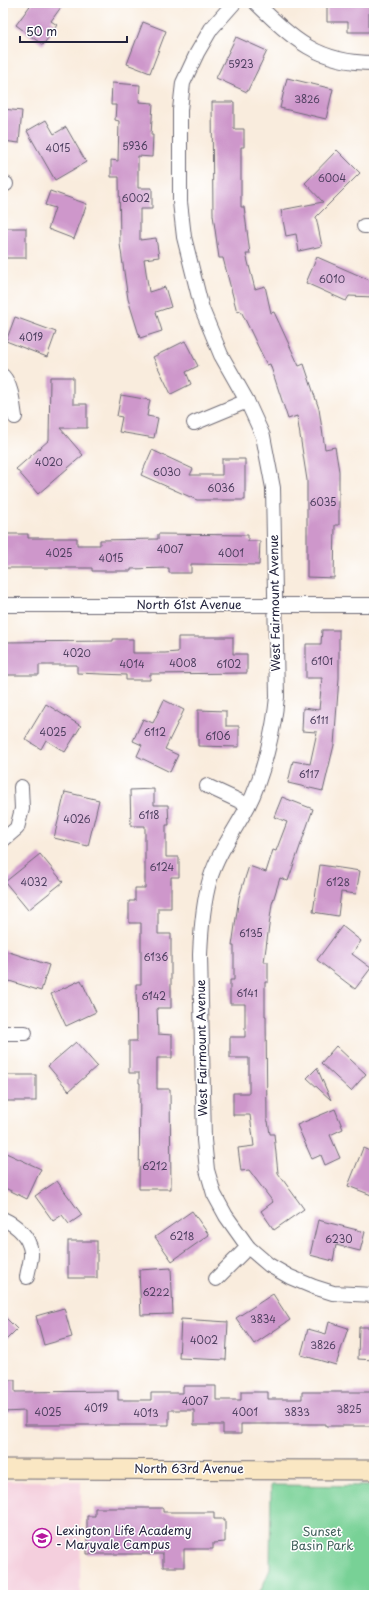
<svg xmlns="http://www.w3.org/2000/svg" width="377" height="1598" font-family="'Playpen Sans',sans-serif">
<rect width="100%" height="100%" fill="#fff"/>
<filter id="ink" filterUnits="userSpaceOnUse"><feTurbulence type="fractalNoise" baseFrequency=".025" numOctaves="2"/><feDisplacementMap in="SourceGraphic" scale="8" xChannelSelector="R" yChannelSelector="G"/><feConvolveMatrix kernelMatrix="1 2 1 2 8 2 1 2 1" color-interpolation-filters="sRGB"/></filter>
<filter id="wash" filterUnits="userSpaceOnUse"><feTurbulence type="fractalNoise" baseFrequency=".012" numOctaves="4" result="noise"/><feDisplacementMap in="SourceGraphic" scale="16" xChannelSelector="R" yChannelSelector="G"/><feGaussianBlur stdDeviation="0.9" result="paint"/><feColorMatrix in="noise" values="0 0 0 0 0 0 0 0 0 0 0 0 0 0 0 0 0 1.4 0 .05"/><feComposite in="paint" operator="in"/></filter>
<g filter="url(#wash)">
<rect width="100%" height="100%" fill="#f9ecdd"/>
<!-- built -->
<polygon fill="#f4cfdd" points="3,1481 81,1481 80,1595 3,1595"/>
<!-- green -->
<polygon fill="#78d196" stroke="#4d7a68" points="271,1485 374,1486 374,1595 255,1595 261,1590 270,1569"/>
<g id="blocks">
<!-- building -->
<g fill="#ce97cb">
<polygon points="32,3 64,3 51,21 57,25 43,45 16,25"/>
<polygon points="327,3 369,3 369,32 348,32 348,22 327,22"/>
<polygon points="143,22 166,31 150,73 127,64"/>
<polygon points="236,37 267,51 247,92 216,78"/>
<polygon points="287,78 333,89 326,119 280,108"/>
<polygon points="112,83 140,85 139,102 153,103 151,135 153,135 152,157 138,156 138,188 152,188 152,209 140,209 140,240 156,238 159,257 144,259 149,292 165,287 171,307 156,312 162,331 140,338 128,299 120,244 119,177 111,177 111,160 118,161 119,121 115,120 116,105 111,105"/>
<polygon points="212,102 234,102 234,129 244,129 244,147 241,147 241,207 244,207 250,254 246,254 255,289 265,286 271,313 274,312 299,366 304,364 319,409 325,449 335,447 339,471 339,525 335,525 334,578 307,577 307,480 297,416 288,419 270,364 267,365 241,311 237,312 223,258 219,258 213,215"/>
<polygon points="3,109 22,111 19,143 3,141"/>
<polygon points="46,120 54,134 66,127 86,162 55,180 27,131"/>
<polygon points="337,150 360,173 316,217 322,246 299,251 296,234 286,236 281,210 323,202 305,183"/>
<polygon points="50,191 87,204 74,239 48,229 55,208 45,205"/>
<rect x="3" y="228" width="23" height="30"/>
<polygon points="317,257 374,282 374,297 349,296 346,301 306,283"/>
<polygon points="15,317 56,332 47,357 6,341"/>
<polygon points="185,341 198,366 186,372 191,384 171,394 153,357"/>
<polygon points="50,377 73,377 73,404 87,404 87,428 60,428 83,455 38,494 16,469 49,440"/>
<polygon points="121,395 150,400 147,416 158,418 154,438 119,432 122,417 117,416"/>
<polygon points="152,450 193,469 190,475 222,475 222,459 245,459 245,500 197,500 141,475"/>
<polygon points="3,534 28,534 28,538 77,538 77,545 100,545 100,540 158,539 158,534 248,535 248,541 260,541 259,565 191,564 191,573 169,573 169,568 131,569 131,571 92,571 92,568 3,568"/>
<polygon points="322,630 339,630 339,678 334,745 323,791 288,783 293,761 310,764 317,732 302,731 303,708 319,710 322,678 306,678 306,644 321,644"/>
<polygon points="178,637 233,637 233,654 247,654 247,673 150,674 150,680 126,680 126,675 77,673 77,665 39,665 39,675 3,675 3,642 113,641 113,639 133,639 133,653 165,653 178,652"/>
<polygon points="164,700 184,710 165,749 178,755 170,772 137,756 142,745 133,741 143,719 153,723"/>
<polygon points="46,704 81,726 65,752 46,740 41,749 25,739"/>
<polygon points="198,710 226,711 226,726 239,726 239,747 198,746"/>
<polygon points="154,789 154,805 168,805 169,825 166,825 166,857 179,857 179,877 171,877 171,908 158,908 158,934 171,934 171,1008 157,1008 158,1034 172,1035 172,1058 157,1058 157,1089 170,1089 171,1189 139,1189 140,1083 139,1083 139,1073 129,1073 129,1041 137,1041 136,984 141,984 141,923 129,923 129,901 135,901 135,888 145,888 145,826 131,826 130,790"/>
<polygon points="65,792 99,800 88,846 54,838"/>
<polygon points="282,797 313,809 288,881 280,878 272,904 264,962 268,962 268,982 265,982 265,1016 266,1016 267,1121 268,1121 270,1134 274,1134 278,1173 304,1209 274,1230 261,1211 273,1202 249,1170 241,1171 238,1148 254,1146 250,1115 233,1115 233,1093 249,1093 249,1058 230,1058 230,1037 245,1037 245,1004 230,1004 230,980 234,980 234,946 232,946 239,897 249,866 266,872 273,850 276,851 287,822 274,817"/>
<polygon points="40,854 63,882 28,910 5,882"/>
<polygon points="320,865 360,871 356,894 341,892 338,916 313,912"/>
<polygon points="342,926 361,941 352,954 371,968 355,989 317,960"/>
<polygon points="3,950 49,965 41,991 3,979"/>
<polygon points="81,980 96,1012 66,1026 51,994"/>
<polygon points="76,1042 97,1066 69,1091 48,1066"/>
<polygon points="336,1046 366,1074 351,1091 321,1063"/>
<polygon points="317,1068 331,1100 307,1078"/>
<rect x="3" y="1075" width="33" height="26"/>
<polygon points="335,1109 343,1129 330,1135 340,1158 325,1165 321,1155 312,1159 297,1125"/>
<polygon points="363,1148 374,1153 374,1196 348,1186"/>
<polygon points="6,1153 41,1169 27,1199 3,1187 3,1161"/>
<polygon points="57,1181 82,1215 69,1224 62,1215 53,1221 35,1196"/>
<polygon points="192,1211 209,1235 172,1261 155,1237"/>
<polygon points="318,1220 365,1232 360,1251 336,1245 333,1261 310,1255"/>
<rect x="68" y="1241" width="29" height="37"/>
<polygon points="171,1268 173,1314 141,1315 139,1270"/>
<polygon points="273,1294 290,1320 254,1344 236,1318"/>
<polygon points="64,1308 72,1337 44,1345 36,1316"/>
<polygon points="3,1315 17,1329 3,1343"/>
<polygon points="181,1319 228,1322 226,1360 179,1358"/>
<polygon points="329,1322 348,1328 336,1365 301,1355 308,1329 326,1334"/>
<polygon points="359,1327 374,1327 374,1360 358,1359"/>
<polygon points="3,1380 15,1380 15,1392 118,1391 118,1400 151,1400 151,1393 183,1393 183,1386 216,1386 216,1400 241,1400 241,1392 268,1392 268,1399 302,1399 302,1392 373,1392 373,1426 326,1426 326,1424 241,1424 241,1434 223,1434 223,1425 194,1425 194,1410 169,1410 169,1425 25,1425 25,1411 3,1412"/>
<polygon points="95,1508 163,1508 163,1512 214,1512 214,1519 225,1519 225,1542 213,1543 213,1549 184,1549 184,1567 163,1567 163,1554 87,1554 87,1516 95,1516"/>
</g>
</g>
</g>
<g filter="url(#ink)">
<use href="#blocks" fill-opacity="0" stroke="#6d6974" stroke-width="1"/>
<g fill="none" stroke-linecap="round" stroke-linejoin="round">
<defs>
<g id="street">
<path d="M 234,3 L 211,29 L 197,53 L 183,83 L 180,110 L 180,202 L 184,237 L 202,309 L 221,355 L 247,401 L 263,436 L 273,488 L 277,697 C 274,729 263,777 248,806 C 235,830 218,853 210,879 C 203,903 201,930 200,955 L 204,1140 L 207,1170 L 214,1194 L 226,1216 L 248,1247 L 269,1265 L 290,1277 L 314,1287 L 333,1293 L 374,1295"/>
<path d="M 256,3 C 294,40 318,63 374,63"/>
<polyline points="3,184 6,184"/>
<polyline points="364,226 374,226"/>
<path d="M 3,376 C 12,386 13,405 15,417"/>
<polyline points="194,423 247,401"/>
<polyline points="3,605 374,605"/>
<polyline points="207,786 248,805"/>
<polyline points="3,840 17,828 22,809 21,787"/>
<polyline points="3,1033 25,1033"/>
<path d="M 3,1219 C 16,1225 29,1236 31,1252 C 32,1259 28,1269 27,1277"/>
<polyline points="216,1279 248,1247"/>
</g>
<polyline id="secondary" points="3,1469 374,1470"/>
</defs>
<!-- street casing -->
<use href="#street" stroke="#6d6974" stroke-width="16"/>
<!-- secondary casing -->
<use href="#secondary" stroke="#6d6974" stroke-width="21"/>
<!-- street -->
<use href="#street" stroke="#fff" stroke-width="14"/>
<!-- secondary -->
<use href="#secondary" stroke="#fae7c3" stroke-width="19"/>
</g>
</g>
<!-- icons -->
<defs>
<symbol id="school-ring" viewBox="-11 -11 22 22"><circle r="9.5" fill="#fff" stroke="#b5179e" stroke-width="1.5"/><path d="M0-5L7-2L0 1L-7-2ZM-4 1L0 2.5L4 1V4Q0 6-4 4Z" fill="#b5179e"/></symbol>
</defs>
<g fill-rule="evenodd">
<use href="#school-ring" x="31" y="1527" width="22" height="22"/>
</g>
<g text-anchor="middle" stroke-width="3" stroke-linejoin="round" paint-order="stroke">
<!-- number labels -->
<g font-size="10" fill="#4d3f5f">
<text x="241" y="68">5923</text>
<text x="307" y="103">3826</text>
<text x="135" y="150">5936</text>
<text x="58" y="152">4015</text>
<text x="332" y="182">6004</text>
<text x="136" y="202">6002</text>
<text x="332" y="283">6010</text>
<text x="31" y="341">4019</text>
<text x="49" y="466">4020</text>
<text x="167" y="476">6030</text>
<text x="221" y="492">6036</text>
<text x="323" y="506">6035</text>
<text x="170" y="553">4007</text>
<text x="59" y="557">4025</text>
<text x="231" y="557">4001</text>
<text x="111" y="562">4015</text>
<text x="77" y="657">4020</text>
<text x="322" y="665">6101</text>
<text x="183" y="667">4008</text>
<text x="132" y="668">4014</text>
<text x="229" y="668">6102</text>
<text x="319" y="724">6111</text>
<text x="53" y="736">4025</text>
<text x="155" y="736">6112</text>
<text x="218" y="740">6106</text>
<text x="309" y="778">6117</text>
<text x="149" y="819">6118</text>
<text x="77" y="823">4026</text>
<text x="162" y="871">6124</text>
<text x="34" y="886">4032</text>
<text x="338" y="886">6128</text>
<text x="251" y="937">6135</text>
<text x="156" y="961">6136</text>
<text x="247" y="997">6141</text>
<text x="154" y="1000">6142</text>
<text x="155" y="1170">6212</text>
<text x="182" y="1240">6218</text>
<text x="339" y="1243">6230</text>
<text x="156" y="1296">6222</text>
<text x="263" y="1323">3834</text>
<text x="204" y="1344">4002</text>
<text x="323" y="1349">3826</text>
<text x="195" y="1405">4007</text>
<text x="96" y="1412">4019</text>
<text x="349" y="1413">3825</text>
<text x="48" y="1416">4025</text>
<text x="245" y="1416">4001</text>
<text x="297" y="1416">3833</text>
<text x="146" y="1417">4013</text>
</g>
<!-- street labels -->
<g font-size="12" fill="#22223b" stroke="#fff">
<text transform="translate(275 603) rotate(-91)" y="4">West Fairmount Avenue</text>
<text x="189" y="609">North 61st Avenue</text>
<text transform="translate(202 1048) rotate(-91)" y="4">West Fairmount Avenue</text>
<text x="189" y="1473">North 63rd Avenue</text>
</g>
<!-- poi labels -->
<g font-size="12" fill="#22223b" stroke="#fff" text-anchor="start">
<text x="56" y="1535">Lexington Life Academy<tspan x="56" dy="14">- Maryvale Campus</tspan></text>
</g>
<!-- park labels -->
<g font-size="12" fill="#405f5b" stroke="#fff">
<text x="322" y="1536">Sunset<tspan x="322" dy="14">Basin Park</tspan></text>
</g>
</g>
<!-- margin -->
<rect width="377" height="1598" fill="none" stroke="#fff" stroke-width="16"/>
<!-- scale -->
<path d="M20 36v6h107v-6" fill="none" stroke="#22223b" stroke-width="2"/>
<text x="26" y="36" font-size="12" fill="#22223b" stroke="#ffffff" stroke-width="3" paint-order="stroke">50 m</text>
</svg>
